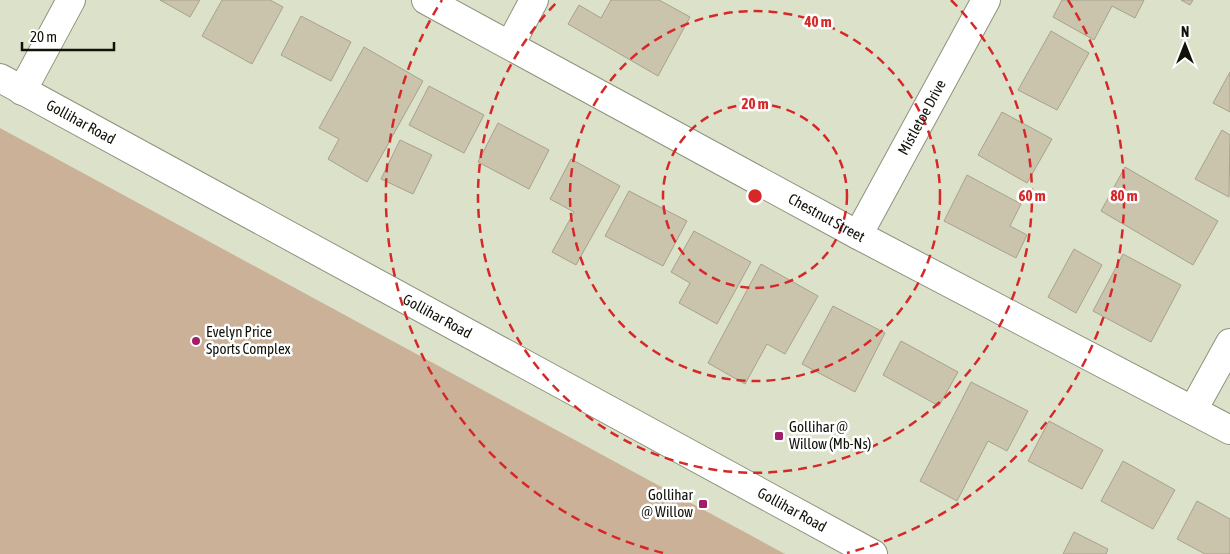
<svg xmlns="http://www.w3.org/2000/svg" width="1230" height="554" font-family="'Asap Condensed',sans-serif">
<rect width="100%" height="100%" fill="#dce2ca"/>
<!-- green -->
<polygon fill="#cab197" points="0,128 785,554 0,554"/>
<!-- building -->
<g fill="#cbc4ad" stroke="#a8a18b">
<polygon points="160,0 200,0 190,17"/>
<polygon points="222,0 270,0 283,7 252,64 202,36"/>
<polygon points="611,0 659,0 690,17 658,76 568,24 579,5 601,18"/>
<polygon points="1062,0 1144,0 1135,18 1112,6 1094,40 1053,17"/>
<polygon points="1181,0 1193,0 1190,5"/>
<polygon points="301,16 351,42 331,81 281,55"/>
<polygon points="1051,31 1089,53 1057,110 1018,90"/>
<polygon points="364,47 423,81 367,182 328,159 339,139 319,128"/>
<polygon points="1230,72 1230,112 1213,103"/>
<polygon points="429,86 484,115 464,153 409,125"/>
<polygon points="1002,112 1052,139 1027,183 978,155"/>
<polygon points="498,123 549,150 529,189 478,162"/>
<polygon points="1222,130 1230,135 1229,197 1195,179"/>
<polygon points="400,140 432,155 413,194 381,179"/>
<polygon points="571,159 620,186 576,265 552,252 574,212 550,199"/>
<polygon points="1125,167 1218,221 1193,265 1101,211"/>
<polygon points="967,175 1021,204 1010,226 1027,235 1016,258 944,221"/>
<polygon points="629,191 687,221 663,266 605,236"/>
<polygon points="694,231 751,262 717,324 679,303 690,283 671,272"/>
<polygon points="1074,249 1102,265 1076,313 1048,297"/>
<polygon points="1123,254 1181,285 1151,342 1093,311"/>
<polygon points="761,264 818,296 785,354 767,344 745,384 708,363"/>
<polygon points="833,306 885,333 855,392 802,364"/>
<polygon points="901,341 958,372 939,406 883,375"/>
<polygon points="971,382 1028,411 1007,451 988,441 957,501 920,481"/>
<polygon points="1049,421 1103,450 1082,489 1028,461"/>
<polygon points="1123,461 1175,490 1153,529 1101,501"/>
<polygon points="1197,501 1230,519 1230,554 1205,554 1177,539"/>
<polygon points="1074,532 1108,549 1106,554 1063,554"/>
</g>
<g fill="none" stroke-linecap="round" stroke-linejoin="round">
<defs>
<g id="street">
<path id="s1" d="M 426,0 L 858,235 L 1230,430"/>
<polyline points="510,45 534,0"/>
<polyline points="22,91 71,0"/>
<path id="s2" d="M 858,235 L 986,0"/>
<polyline points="1193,410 1230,343"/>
</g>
<g id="secondary">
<path id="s3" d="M 0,78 L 873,554"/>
</g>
</defs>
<!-- street casing -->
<use href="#street" stroke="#8e927c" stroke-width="30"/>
<!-- secondary casing -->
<use href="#secondary" stroke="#8e927c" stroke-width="30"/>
<!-- street -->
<use href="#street" stroke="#fff" stroke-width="28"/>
<!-- secondary -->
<use href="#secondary" stroke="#fff" stroke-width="28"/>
</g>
<!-- distance rings -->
<g fill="none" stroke="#d62828" stroke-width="2.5" stroke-dasharray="9 6">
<circle cx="755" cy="196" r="92"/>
<circle cx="755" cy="196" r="185"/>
<path d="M951 0A277 277 0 1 1 559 0"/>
<path d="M663 553A369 369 0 0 1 442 0M1068 0A369 369 0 0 1 847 553"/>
</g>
<!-- markers -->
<g fill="#a41d67" stroke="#fff" stroke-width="2">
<circle cx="196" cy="341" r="5"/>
<rect x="774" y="431" width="10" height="10" rx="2.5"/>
<rect x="698" y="499" width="10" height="10" rx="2.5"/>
</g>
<g text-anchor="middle" stroke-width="5" stroke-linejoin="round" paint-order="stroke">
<!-- street labels -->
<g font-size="15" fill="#11120a" stroke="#fff">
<text dy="5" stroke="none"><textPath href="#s2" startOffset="134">Mistletoe Drive</textPath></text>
<text dy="5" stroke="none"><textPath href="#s3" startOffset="92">Gollihar Road</textPath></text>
<text dy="5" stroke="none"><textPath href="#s1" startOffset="456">Chestnut Street</textPath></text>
<text dy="5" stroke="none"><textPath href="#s3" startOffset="498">Gollihar Road</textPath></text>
<text dy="5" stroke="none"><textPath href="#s3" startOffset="902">Gollihar Road</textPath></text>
</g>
<!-- poi labels -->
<g font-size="15" fill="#11120a" stroke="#fff" text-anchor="start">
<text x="206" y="337">Evelyn Price<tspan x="206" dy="17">Sports Complex</tspan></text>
<text x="789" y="432">Gollihar @<tspan x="789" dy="17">Willow (Mb-Ns)</tspan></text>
<text x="693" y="500" text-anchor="end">Gollihar<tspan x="693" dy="17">@ Willow</tspan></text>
</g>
</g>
<circle cx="755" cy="196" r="8" fill="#d62828" stroke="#fff" stroke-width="2.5"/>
<g font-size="15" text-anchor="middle" font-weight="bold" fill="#d62828" stroke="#fff" stroke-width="5" stroke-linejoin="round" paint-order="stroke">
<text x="818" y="27">40 m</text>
<text x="755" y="109">20 m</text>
<text x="1032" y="201">60 m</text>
<text x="1124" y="201">80 m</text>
</g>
<!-- north arrow -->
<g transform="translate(1185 45)" stroke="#ffffff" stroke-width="4" paint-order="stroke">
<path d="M0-4L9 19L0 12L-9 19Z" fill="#11120a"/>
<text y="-8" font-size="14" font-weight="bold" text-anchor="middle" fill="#11120a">N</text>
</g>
<!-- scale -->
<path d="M22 42v8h92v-8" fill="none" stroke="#11120a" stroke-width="2.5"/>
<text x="30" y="42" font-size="15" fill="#11120a" stroke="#ffffff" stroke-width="4" paint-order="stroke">20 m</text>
</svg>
